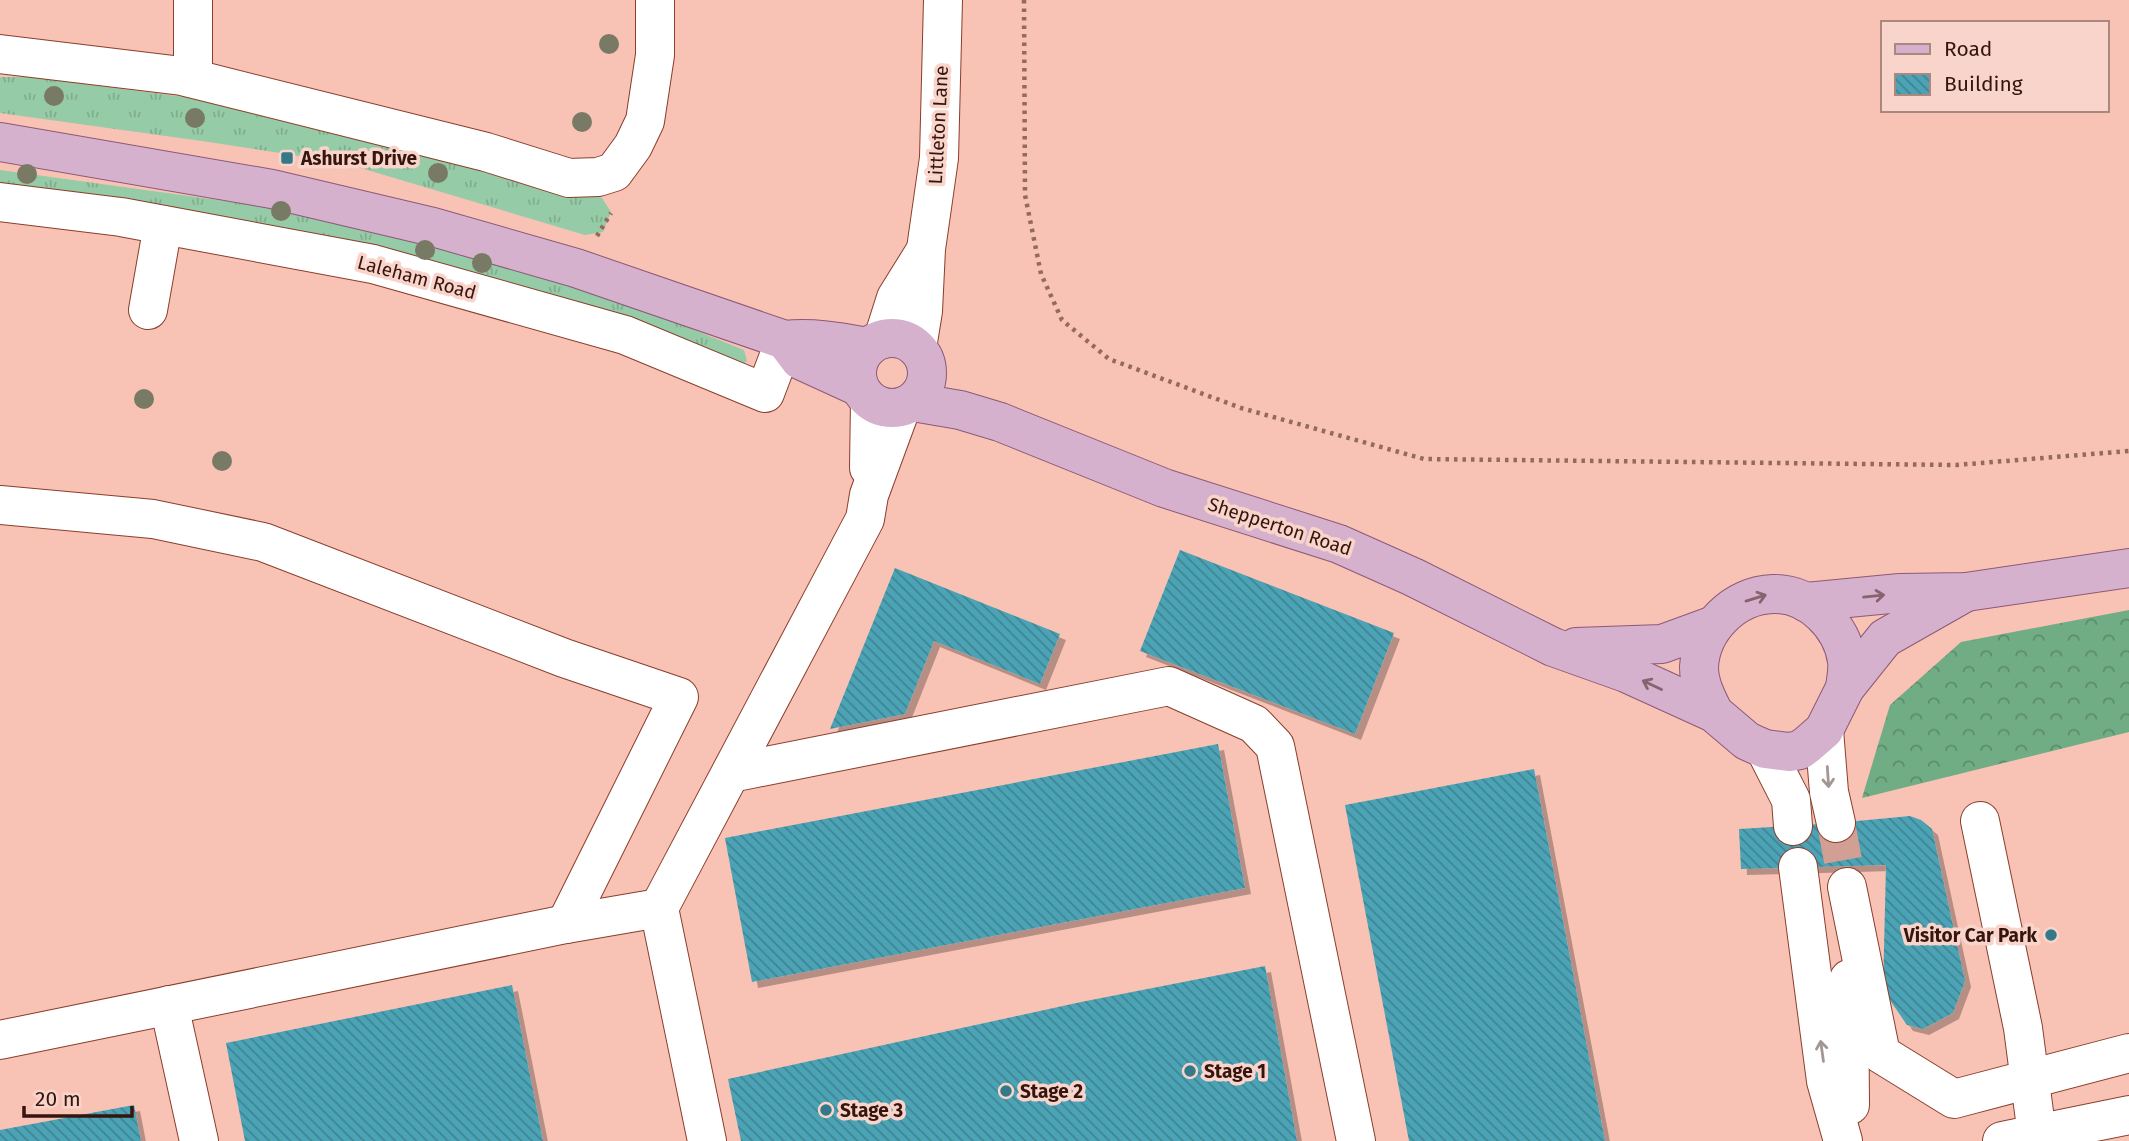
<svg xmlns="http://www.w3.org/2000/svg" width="2129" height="1141" font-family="'Fira Sans',sans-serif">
<defs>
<pattern id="grass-tufts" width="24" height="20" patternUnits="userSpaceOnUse" patternTransform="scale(1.75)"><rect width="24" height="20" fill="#95cba6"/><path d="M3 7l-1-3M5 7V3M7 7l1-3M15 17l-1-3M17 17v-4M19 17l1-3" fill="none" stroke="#81ad8e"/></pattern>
<pattern id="forest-crowns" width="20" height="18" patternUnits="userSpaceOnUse" patternTransform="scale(1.75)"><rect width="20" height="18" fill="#70ad84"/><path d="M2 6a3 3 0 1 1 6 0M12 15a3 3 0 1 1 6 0" fill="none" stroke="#5d8c6a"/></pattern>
<pattern id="building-back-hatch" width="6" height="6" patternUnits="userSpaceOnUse" patternTransform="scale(1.75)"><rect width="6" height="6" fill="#4ca3b6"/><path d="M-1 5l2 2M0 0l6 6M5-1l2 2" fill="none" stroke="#408492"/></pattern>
<filter id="shadow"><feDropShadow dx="6" dy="6" stdDeviation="0" flood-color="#0004"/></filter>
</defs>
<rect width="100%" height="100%" fill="#f8c2b4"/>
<!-- grass -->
<g fill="url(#grass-tufts)">
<polygon points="0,77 31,77 261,107 303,116 602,198 611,212 603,232 585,235 344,163 202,141 0,113"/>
<polygon points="0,170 269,207 451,249 637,307 744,350 747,361 739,367 0,189"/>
</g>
<!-- forest -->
<polygon fill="url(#forest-crowns)" points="2129,610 2129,732 1862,798 1890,705 1961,642"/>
<!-- building -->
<g fill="url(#building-back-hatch)" filter="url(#shadow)">
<polygon points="1180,550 1394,633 1355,734 1140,651"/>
<polygon points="895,568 1060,634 1040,684 934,641 905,714 830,729"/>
<polygon points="1218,744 1245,888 752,982 725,838"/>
<polygon points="1534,769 1605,1141 1409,1141 1345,805"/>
<polygon points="1910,816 1921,820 1932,829 1965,981 1953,1013 1923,1029 1907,1025 1883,990 1886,865 1741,869 1739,829 1836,823"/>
<polygon points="1265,966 1297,1141 741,1141 728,1079 1081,1002"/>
<polygon points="512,985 543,1141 245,1141 226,1043"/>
<polygon points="134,1105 141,1141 0,1141 0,1130"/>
</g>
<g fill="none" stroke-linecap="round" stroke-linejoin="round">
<!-- minor-tunnel -->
<polyline stroke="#d19f93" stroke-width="38" stroke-dasharray="38 19" stroke-linecap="butt" points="1836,823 1844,866"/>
<defs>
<g id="minor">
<polyline points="193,0 193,78"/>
<polyline points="0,54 182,76 486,152 569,178 598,177 614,172 633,146 645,121 655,55 655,0"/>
<polyline points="0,202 121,217 373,264 625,335 765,393 785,340"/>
<polyline points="148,310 163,225"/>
<polyline points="883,339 896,298 924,253"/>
<polyline points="917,348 923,311 926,249 939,158 943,0"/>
<polyline points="869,468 870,401"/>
<polyline points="0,505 153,519 263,542 564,658 679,697 566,924"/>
<polyline points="1824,730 1829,792 1836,823"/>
<polyline points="1765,749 1791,800 1793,826"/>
<polyline points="731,773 1169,686 1254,724 1275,746 1356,1141"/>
<polyline points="1980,821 2023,1028 2037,1135"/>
<polyline points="1798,867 1826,1081 1843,1141"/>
<polyline points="1847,887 1881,1054 1954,1099 2129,1053"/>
<polyline points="1849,979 1850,1105"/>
<polyline points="169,1005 199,1141"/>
<polyline points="0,1040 566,924 659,908"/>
<polyline points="707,1141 659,908 865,519 869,495 901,408"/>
<polyline points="2002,1141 2129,1115"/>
</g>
<g id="major">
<path d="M 0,142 L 272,189 L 433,227 L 576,268 L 785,340 C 813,337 840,342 868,347"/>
<circle cx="892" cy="373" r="35"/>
<polyline points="785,340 800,360 859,387"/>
<polyline points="913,402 960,410 1000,422 1164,488 1339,544 1413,577 1553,647 1626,673 1714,713 1747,741 1765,749 1789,752 1800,750 1808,744 1824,730 1845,688 1885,638 1966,592"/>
<polyline points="1806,602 1900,593 1966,592 2129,568"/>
<polyline points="1576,647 1662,644 1714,625"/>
<path d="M 1714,713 C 1707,699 1699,684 1699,667 C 1701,629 1734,595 1773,594 C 1810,593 1842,626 1847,661 C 1848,669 1846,679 1845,688"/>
</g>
</defs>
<!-- minor casing -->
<use href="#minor" stroke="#8a3e2c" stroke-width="40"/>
<!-- major casing -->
<use href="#major" stroke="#8c5976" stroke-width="40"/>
<!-- path -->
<g stroke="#94695e" stroke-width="4.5" stroke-dasharray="3.5 5" stroke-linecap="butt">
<polyline points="1024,0 1025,195 1041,274 1062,320 1109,359 1241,408 1424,459 1956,465 2129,451"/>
<polyline points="597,236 611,213"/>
</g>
<!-- minor -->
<use href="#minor" stroke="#fff" stroke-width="38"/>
<!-- major -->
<use href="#major" stroke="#d6b1ce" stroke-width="38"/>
</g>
<!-- trees -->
<g fill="#787a65">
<circle cx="609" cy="44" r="10"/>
<circle cx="54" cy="96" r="10"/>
<circle cx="195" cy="118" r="10"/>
<circle cx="582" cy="122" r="10"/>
<circle cx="438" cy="173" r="10"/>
<circle cx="27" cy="174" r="10"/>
<circle cx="281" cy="211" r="10"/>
<circle cx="425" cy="250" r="10"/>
<circle cx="482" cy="263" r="10"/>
<circle cx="144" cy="399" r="10"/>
<circle cx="222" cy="461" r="10"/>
</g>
<!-- one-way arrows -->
<defs><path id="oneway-shaft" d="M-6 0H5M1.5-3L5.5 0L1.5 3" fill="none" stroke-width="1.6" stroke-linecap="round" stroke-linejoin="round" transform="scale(1.75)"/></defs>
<g stroke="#86636e">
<use href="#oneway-shaft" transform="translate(1874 596) rotate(-6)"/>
<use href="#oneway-shaft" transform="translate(1756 598) rotate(-17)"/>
<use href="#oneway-shaft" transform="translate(1652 685) rotate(-155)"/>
</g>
<g stroke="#a49692">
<use href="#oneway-shaft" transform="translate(1828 777) rotate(86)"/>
<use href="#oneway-shaft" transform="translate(1822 1051) rotate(-98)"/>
</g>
<!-- markers -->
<g fill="#347988" stroke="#f9d4cb" stroke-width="2.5">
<rect x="280" y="151" width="14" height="14" rx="3.5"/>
<circle cx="2051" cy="935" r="7"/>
<circle cx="1190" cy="1071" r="7"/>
<circle cx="1006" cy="1091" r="7"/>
<circle cx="826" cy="1110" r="7"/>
</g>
<g text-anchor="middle" stroke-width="7" stroke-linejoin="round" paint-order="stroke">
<!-- street labels -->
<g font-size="19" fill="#35150d" stroke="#f9d4cb">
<text transform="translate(938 125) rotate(-87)" y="7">Littleton Lane</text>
<text transform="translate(417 277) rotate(15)" y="7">Laleham Road</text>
<text transform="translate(1280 526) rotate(18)" y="7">Shepperton Road</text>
</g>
<!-- poi labels -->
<g font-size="19" font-weight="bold" fill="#35150d" stroke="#f9d4cb" text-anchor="start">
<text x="301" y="165">Ashurst Drive</text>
<text x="2037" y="942" text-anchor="end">Visitor Car Park</text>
<text x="1204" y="1078">Stage 1</text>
<text x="1020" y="1098">Stage 2</text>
<text x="840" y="1117">Stage 3</text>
</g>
</g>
<!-- legend -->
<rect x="1881" y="21" width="228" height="91" fill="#f9d4cb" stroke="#ab887f" stroke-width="2"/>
<rect x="1895" y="44" width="35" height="10" fill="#d6b1ce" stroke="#ab887f" stroke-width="2"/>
<text x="1944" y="56" font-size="21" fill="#35150d">Road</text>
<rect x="1895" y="74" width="35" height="21" fill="url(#building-back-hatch)" stroke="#ab887f" stroke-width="2"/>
<text x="1944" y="91" font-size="21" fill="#35150d">Building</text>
<!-- scale -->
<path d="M24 1106v10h108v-10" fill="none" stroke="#35150d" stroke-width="3.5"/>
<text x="35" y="1106" font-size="21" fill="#35150d" stroke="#f9d4cb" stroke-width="5" paint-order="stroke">20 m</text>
</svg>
